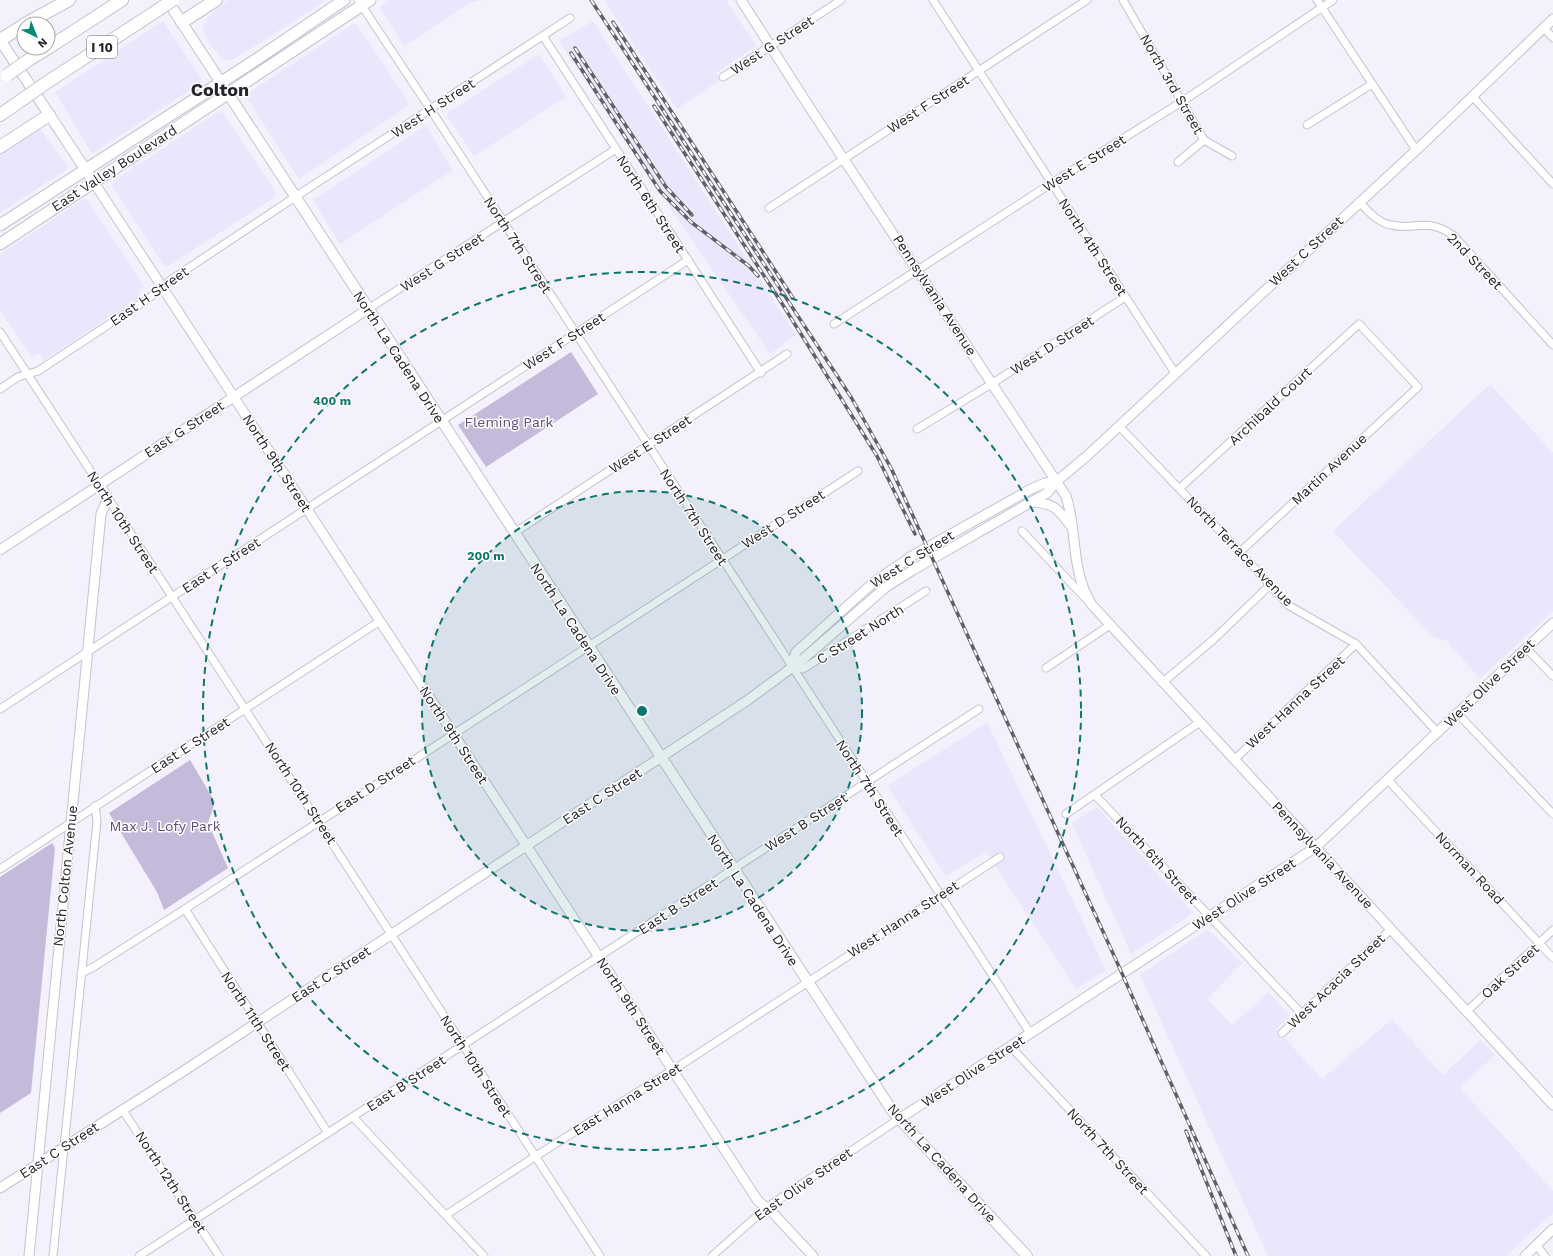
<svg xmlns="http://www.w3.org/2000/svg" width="1553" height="1256" font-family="'Work Sans',sans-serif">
<rect width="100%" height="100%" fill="#f4f1fd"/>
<!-- built -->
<g fill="#ece6fc">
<polygon points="228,0 327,0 231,61 223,59 212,47 204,34 203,26 208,17"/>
<polygon points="389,0 481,0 470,3 404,46 380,8 381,6"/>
<polygon points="604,0 726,0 756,46 716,73 720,80 677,109"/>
<polygon points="163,21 201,78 202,82 92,154 55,92"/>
<polygon points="593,21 796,335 770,354 679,221 559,41"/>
<polygon points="353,24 356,24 381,60 409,103 407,107 299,179 245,95"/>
<polygon points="539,54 566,97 474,156 447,116 449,112"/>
<polygon points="218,112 223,113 275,191 275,197 167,267 164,266 112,186 113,181"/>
<polygon points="427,127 453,170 340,244 313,200 422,128"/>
<polygon points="40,129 68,167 66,170 0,213 0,154"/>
<polygon points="84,199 87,199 144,286 139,291 140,297 44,360 39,353 32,357 0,311 0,254"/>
<polygon points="1490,384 1553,453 1553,611 1480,679 1446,640 1434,638 1333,531"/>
<polygon points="987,722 1106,970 1076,989 986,852 946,876 887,786"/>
<polygon points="1097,807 1191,910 1191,915 1131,954 1072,823"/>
<polygon points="1205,931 1210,931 1242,963 1207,999 1232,1025 1269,992 1290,1016 1276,1029 1322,1079 1392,1019 1443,1075 1480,1040 1495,1055 1460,1088 1553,1191 1553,1213 1506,1256 1268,1256 1140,975"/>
</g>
<!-- green -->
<g fill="#c4bbda">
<polygon points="571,352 598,394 486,467 458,425"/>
<polygon points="190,760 215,802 208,823 228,868 164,910 157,892 109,813"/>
<polygon points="52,843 55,848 31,1093 0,1113 0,877"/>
</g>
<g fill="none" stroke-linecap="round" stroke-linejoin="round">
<defs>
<g id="minor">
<polyline points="358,0 431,110 1030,1033"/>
<polyline points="933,0 1175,373"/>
<polyline points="1123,0 1204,140 1232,156"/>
<polyline points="1317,0 1416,150"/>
<polyline points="1544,28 1553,38"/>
<polyline points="543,36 761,373"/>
<polyline points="723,77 841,0"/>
<polyline points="1473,97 1553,184"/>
<polyline points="1307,125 1372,84"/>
<polyline points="1178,162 1204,140"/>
<path d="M 1359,202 C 1368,211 1378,223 1391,225 C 1417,231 1426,216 1454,236 L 1553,345"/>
<polyline points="769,208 1087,0"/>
<polyline points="368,309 616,149"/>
<polyline points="834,324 1052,183 1183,101 1333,0"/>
<polyline points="0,332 99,484"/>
<polyline points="0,389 18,377 38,371 149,298 172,279 295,197 570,18"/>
<polyline points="1119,426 1240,552 1288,605 1356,644 1438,733"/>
<polyline points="917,429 993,383 1125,297"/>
<polyline points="1180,488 1359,324 1418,387 1240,552"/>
<polyline points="108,498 600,1256"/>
<polyline points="1022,531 1088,601"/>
<polyline points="514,533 787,354"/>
<polyline points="1526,648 1553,676"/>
<polyline points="791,667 803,669 926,591"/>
<polyline points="1046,668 1110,625"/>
<polyline points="1162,683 1213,640 1270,585"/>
<polyline points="0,709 688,260"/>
<polyline points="1458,714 1553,814"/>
<polyline points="1234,760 1356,644"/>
<polyline points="1387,779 1553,958"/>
<polyline points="1095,795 1301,1013"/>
<polyline points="1066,814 1200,722"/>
<polyline points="0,869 380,621"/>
<polyline points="185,909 328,1133"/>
<polyline points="81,973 92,968 185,909 858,471"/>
<polyline points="1466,1012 1553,930"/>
<polyline points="1282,1033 1391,929"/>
<polyline points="1010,1046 1206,1256"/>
<polyline points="122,1109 219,1256"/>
<polyline points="353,1117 484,1256"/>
<polyline points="446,1215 536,1156 673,1070 1000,857"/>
<polyline points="1536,1245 1545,1256"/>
<polyline points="53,1256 97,821 95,806"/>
<polyline points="139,1256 979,709"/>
<polyline points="712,1256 766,1208 899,1119"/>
</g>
<g id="tertiary">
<path d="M 741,0 L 808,105 L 1066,496 C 1078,533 1070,570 1092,605 L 1553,1105"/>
<polyline points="93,181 758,1201 771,1211 813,1256"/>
<path d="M 1032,502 C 1054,503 1058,509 1071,526"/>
<polyline points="0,550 368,309"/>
<polyline points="791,667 796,652 874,582 912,556 1031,489 1045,483 1057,481"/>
<polyline points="899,1119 1316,847 1553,623"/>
<polyline points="0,1188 179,1074 748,700 802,660 886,587 913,570 1047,493 1057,481 1088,455 1426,141 1553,19"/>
<polyline points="29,1256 101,514 108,498 99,484"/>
<polyline points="1525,1256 1553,1229"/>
</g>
<g id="secondary">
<polyline points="167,0 893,1112 1027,1256"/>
<polyline points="0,40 93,181"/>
</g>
<g id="primary">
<polyline points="0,225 257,59 344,0"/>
<polyline points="0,244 370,0"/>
</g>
<g id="motorway">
<polyline points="182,22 216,0"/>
<polyline points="25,24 69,0"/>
<polyline points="0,40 24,25"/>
<polyline points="48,48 122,0"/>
<polyline points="30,59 48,48"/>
<polyline points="46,83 158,10"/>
<polyline points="0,115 23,99"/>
<polyline points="0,147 49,115"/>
</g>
</defs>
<!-- minor casing -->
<use href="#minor" stroke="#c5c1d0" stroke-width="9"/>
<!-- tertiary casing -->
<use href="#tertiary" stroke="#c5c1d0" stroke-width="11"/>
<!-- secondary casing -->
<use href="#secondary" stroke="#c5c1d0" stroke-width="12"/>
<!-- primary casing -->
<use href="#primary" stroke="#c5c1d0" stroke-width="13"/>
<!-- motorway casing -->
<use href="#motorway" stroke="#c5c1d0" stroke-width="14"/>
<!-- minor -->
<use href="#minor" stroke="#fff" stroke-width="7"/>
<!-- tertiary -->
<use href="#tertiary" stroke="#fff" stroke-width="9"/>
<!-- secondary -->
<use href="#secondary" stroke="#fff" stroke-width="10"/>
<!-- primary -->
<use href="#primary" stroke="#fff" stroke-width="11"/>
<!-- motorway -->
<use href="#motorway" stroke="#fff" stroke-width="12"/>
<defs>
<g id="rail">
<polyline points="591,0 851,397 891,468 1116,960 1248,1256"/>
<polyline points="613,22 793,298"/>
<polyline points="575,48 666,187 692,215"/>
<polyline points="571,53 660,191 691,222 749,266 758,276"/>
<polyline points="654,106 781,302 877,456 915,534"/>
<polyline points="1186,1131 1236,1256"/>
</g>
</defs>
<!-- rail casing -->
<use href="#rail" stroke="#615f67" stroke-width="3.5"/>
<!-- rail -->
<use href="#rail" stroke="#fff" stroke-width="2" stroke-dasharray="6" stroke-linecap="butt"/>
<defs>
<g id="motorway-bridge">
<polyline points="158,10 173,0"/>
<polyline points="7,75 30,59"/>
<polyline points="23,99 46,83"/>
</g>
</defs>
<!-- motorway-bridge casing -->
<use href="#motorway-bridge" stroke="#c5c1d0" stroke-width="14" stroke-linecap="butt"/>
<!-- motorway-bridge -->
<use href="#motorway-bridge" stroke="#fff" stroke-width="12"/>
</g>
<!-- distance rings -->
<circle cx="642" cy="711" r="220" fill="#0f766e" fill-opacity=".12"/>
<g fill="none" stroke="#0f766e" stroke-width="2" stroke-dasharray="7 5">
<circle cx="642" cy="711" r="220"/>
<circle cx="642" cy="711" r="439"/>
</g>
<g text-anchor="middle" stroke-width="3" stroke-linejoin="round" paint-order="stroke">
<!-- shield labels -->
<rect fill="#fff" stroke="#67666a" stroke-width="1" x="87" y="36" width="30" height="22" rx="3"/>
<g font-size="13" font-weight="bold" fill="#26242a">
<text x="102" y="52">I 10</text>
</g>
<!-- street labels -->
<g font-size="14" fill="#26242a" stroke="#fff">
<text transform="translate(772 45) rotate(-33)" y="5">West G Street</text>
<text transform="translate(1172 84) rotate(60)" y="5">North 3rd Street</text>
<text transform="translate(928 104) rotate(-33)" y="5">West F Street</text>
<text transform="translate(433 108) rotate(-33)" y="5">West H Street</text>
<text transform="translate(1084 163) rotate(-32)" y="5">West E Street</text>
<text transform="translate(114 168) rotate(-33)" y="5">East Valley Boulevard</text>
<text transform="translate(651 204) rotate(57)" y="5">North 6th Street</text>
<text transform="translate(518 245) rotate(57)" y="5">North 7th Street</text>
<text transform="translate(1093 247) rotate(57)" y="5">North 4th Street</text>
<text transform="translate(1306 251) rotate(-43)" y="5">West C Street</text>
<text transform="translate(1475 261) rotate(46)" y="5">2nd Street</text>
<text transform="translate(442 262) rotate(-33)" y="5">West G Street</text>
<text transform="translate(935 295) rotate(57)" y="5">Pennsylvania Avenue</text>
<text transform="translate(149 296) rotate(-35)" y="5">East H Street</text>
<text transform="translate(564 341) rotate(-33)" y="5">West F Street</text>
<text transform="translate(1052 345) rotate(-33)" y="5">West D Street</text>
<text transform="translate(399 357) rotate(57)" y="5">North La Cadena Drive</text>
<text transform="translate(1270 406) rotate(-43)" y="5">Archibald Court</text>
<text transform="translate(184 429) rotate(-33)" y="5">East G Street</text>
<text transform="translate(650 444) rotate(-33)" y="5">West E Street</text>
<text transform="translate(277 463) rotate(57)" y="5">North 9th Street</text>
<text transform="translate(1329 469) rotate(-43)" y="5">Martin Avenue</text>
<text transform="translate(694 517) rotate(57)" y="5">North 7th Street</text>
<text transform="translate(783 519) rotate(-33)" y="5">West D Street</text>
<text transform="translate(123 522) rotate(57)" y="5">North 10th Street</text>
<text transform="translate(1240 551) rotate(46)" y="5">North Terrace Avenue</text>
<text transform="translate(912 559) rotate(-32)" y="5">West C Street</text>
<text transform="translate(221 565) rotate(-33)" y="5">East F Street</text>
<text transform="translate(576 629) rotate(57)" y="5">North La Cadena Drive</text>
<text transform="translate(860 634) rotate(-32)" y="5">C Street North</text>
<text transform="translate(1489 683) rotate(-44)" y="5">West Olive Street</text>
<text transform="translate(1295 702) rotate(-43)" y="5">West Hanna Street</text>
<text transform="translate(454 735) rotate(57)" y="5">North 9th Street</text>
<text transform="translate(190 745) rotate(-33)" y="5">East E Street</text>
<text transform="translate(375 784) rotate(-33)" y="5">East D Street</text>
<text transform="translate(870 788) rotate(57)" y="5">North 7th Street</text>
<text transform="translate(301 793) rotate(57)" y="5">North 10th Street</text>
<text transform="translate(602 796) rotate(-33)" y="5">East C Street</text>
<text transform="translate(806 822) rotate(-33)" y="5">West B Street</text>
<text transform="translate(1323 855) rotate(47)" y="5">Pennsylvania Avenue</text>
<text transform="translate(1157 860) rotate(47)" y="5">North 6th Street</text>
<text transform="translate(1470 868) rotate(47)" y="5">Norman Road</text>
<text transform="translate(65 876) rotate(-84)" y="5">North Colton Avenue</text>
<text transform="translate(1244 894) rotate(-33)" y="5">West Olive Street</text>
<text transform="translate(753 900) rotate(57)" y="5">North La Cadena Drive</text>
<text transform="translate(678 906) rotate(-33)" y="5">East B Street</text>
<text transform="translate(903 919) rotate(-33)" y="5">West Hanna Street</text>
<text transform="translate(1510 971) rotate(-43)" y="5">Oak Street</text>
<text transform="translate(331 974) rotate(-33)" y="5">East C Street</text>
<text transform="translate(1336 981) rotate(-44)" y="5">West Acacia Street</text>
<text transform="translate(631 1006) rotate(57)" y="5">North 9th Street</text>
<text transform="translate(256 1021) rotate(57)" y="5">North 11th Street</text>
<text transform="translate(476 1066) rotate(57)" y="5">North 10th Street</text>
<text transform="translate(973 1071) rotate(-33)" y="5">West Olive Street</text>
<text transform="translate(406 1083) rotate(-33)" y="5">East B Street</text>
<text transform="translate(627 1099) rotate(-32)" y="5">East Hanna Street</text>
<text transform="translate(59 1150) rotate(-33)" y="5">East C Street</text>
<text transform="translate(1108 1151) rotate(47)" y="5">North 7th Street</text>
<text transform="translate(942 1163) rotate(48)" y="5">North La Cadena Drive</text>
<text transform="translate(171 1182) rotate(57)" y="5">North 12th Street</text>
<text transform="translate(803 1184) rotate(-35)" y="5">East Olive Street</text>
</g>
<!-- park labels -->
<g font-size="14" fill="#5c4d7b" stroke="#fff">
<text x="509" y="427">Fleming Park</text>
<text x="165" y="831">Max J. Lofy Park</text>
</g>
<!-- district labels -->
<g font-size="18" font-weight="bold" fill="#26242a" stroke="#fff">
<text x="220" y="96">Colton</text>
</g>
</g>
<circle cx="642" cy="711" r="6" fill="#0f766e" stroke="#fff" stroke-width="2"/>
<g font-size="12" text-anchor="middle" font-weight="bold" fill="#0f766e" stroke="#fff" stroke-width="3" stroke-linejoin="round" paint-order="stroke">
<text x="332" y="405">400 m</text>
<text x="486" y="560">200 m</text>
</g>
<!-- north arrow -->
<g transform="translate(36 36) rotate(137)"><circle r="19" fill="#ffffff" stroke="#a8a7aa"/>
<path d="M0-3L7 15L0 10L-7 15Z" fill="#008a70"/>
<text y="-6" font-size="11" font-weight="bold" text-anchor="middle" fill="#26242a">N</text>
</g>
</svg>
